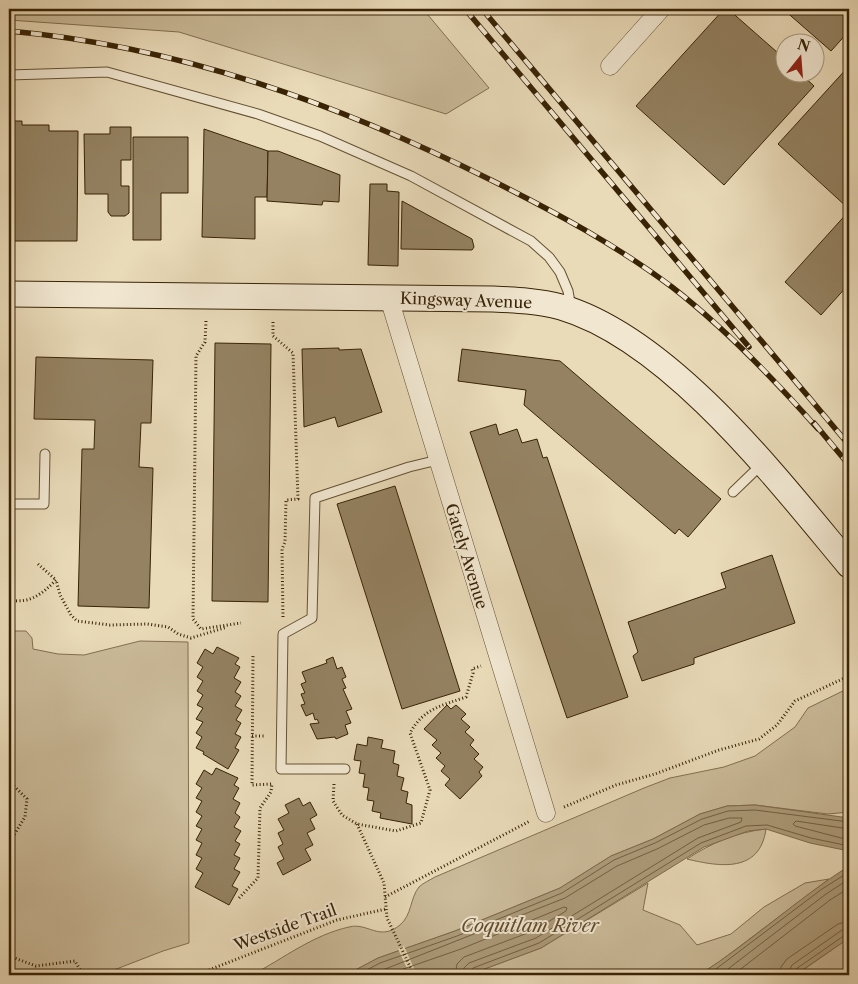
<svg xmlns="http://www.w3.org/2000/svg" width="858" height="984" font-family="'Libre Caslon Text',serif">
<rect width="100%" height="100%" fill="#e9dab8"/>
<filter id="stains"><feTurbulence type="fractalNoise" baseFrequency=".004" numOctaves="4"/><feColorMatrix values="0 0 0 0 .2 0 0 0 0 .09 0 0 0 0 .02 0 0 0 .5 -.17"/></filter>
<radialGradient id="worn" r=".72"><stop offset=".6" stop-color="#630" stop-opacity="0"/><stop offset="1" stop-color="#630" stop-opacity=".3"/></radialGradient>
<!-- green -->
<g fill="#cbbb9a" stroke="#826f50">
<polygon points="9,9 423,9 489,88 446,114 179,32 9,20"/>
<polygon points="9,631 26,631 32,638 33,649 58,654 84,655 140,641 188,642 189,943 163,951 101,975 9,975"/>
<path d="M 849,688 L 849,812 L 828,814 L 755,805 L 727,806 L 700,814 L 653,839 L 611,856 L 560,888 L 455,931 L 378,958 L 346,975 L 252,975 C 284,958 313,935 349,927 C 368,922 379,942 400,925 C 412,915 410,898 419,887 C 423,883 430,880 435,877 L 644,788 L 670,778 L 724,767 L 755,756 L 795,727 L 808,708 Z"/>
<path d="M 766,829 C 760,873 720,867 687,859 C 711,843 737,832 766,829 Z"/>
<polygon points="829,879 719,962 699,975 468,975 541,948 648,883 643,910 680,925 697,945 731,934 764,907 805,883"/>
<polygon points="849,938 849,975 796,975"/>
</g>
<!-- water -->
<g fill="#ad9c7b" stroke="#7e6c4c">
<polygon points="755,805 849,818 849,851 810,843 766,829 748,831 704,847 541,948 490,967 468,975 346,975 378,958 455,931 560,888 611,856 653,839 700,814 727,806"/>
<path d="M 849,866 L 849,938 L 795,975 L 699,975 C 751,942 797,899 849,866 Z"/>
</g>
<!-- pier -->
<polygon fill="#e9dab8" points="404,946 417,975 410,975 398,949"/>
<g fill="none" stroke-linecap="round" stroke-linejoin="round">
<!-- shore -->
<g stroke="#726040" stroke-width="1">
<polyline points="849,829 796,821 793,824 795,826 849,840"/>
<polyline points="357,975 380,963 457,936 562,893 614,860 655,843 702,819 728,811 755,810 849,822"/>
<polyline points="370,975 565,898 617,866 657,849 704,825 729,818 742,818 741,822 698,838 536,938 469,963 464,968 462,975"/>
<polyline points="386,975 461,949 564,907 567,908 566,911 533,931 464,957 457,964 455,975"/>
<polyline points="469,975 473,968 539,943 701,843 746,826 767,825 811,838 849,846"/>
<polyline points="708,975 822,889 849,872"/>
<polyline points="720,975 826,894 849,879"/>
<polyline points="733,975 830,900 849,888"/>
<polyline points="780,975 781,967 787,959 838,924 849,921"/>
<polyline points="787,975 792,965 842,930 849,928"/>
<polyline points="794,975 796,969 845,935 849,935"/>
</g>
</g>
<!-- building -->
<g fill="#948262" stroke="#382305">
<polygon points="724,9 728,9 786,60 786,72 799,72 814,86 724,185 636,106"/>
<polygon points="783,9 849,9 849,31 831,51"/>
<polygon points="849,66 849,209 778,144"/>
<polygon points="9,121 22,121 22,125 49,125 49,131 78,131 77,241 9,241"/>
<polygon points="110,127 131,127 131,160 121,160 121,186 129,186 129,213 125,216 111,216 108,212 108,194 85,194 84,134 110,134"/>
<polygon points="204,129 268,151 267,197 255,197 255,239 202,237"/>
<polygon points="133,137 188,137 188,193 161,193 161,240 133,240"/>
<polygon points="268,151 278,151 340,175 339,202 323,201 322,205 267,201"/>
<polygon points="370,184 387,184 387,191 399,192 398,266 368,265"/>
<polygon points="402,201 472,239 474,247 472,250 401,249"/>
<polygon points="849,211 849,284 821,315 785,282"/>
<polygon points="215,343 271,344 268,602 212,601"/>
<polygon points="339,348 339,350 361,349 382,412 338,427 335,417 304,427 302,349"/>
<polygon points="462,349 560,361 721,499 688,537 679,529 675,534 524,405 526,390 458,381"/>
<polygon points="36,357 153,360 151,423 141,423 139,467 153,468 149,608 78,606 82,449 94,449 95,420 34,419"/>
<polygon points="496,424 499,435 517,429 522,443 537,439 543,458 547,457 628,697 567,718 470,432"/>
<polygon points="395,486 460,691 402,709 337,504"/>
<polygon points="772,555 795,623 694,658 694,664 642,681 633,656 638,652 628,622 726,588 721,573"/>
<polygon points="217,647 239,658 235,664 240,667 234,678 241,682 235,692 241,696 235,706 242,710 236,720 241,723 235,734 241,737 235,748 239,750 228,769 203,754 204,752 196,748 202,737 196,733 203,722 196,719 203,708 197,705 203,695 197,691 203,681 197,677 203,667 197,663 205,649 213,654"/>
<polygon points="333,657 337,669 342,667 346,677 342,679 346,688 343,689 352,709 346,711 351,723 345,725 348,734 336,739 335,737 317,739 310,724 319,723 317,719 315,720 313,713 306,716 301,705 305,704 301,694 305,693 301,684 306,682 302,672 327,663 326,660"/>
<polygon points="447,705 451,709 456,705 466,714 461,719 470,727 465,732 474,740 470,745 479,754 474,759 483,767 479,772 482,776 460,799 445,785 450,779 441,771 445,766 436,758 441,753 432,745 437,740 424,729"/>
<polygon points="368,737 383,740 381,748 395,751 393,763 399,765 397,776 404,778 401,790 408,792 406,803 412,805 412,824 380,818 381,813 372,811 374,801 367,800 369,788 363,787 365,774 359,773 361,761 354,760 357,744 367,746"/>
<polygon points="216,768 238,778 234,785 239,788 233,799 240,803 235,813 240,817 234,827 241,831 235,841 240,844 234,855 240,858 234,869 240,872 232,886 238,889 229,905 195,887 203,873 196,869 202,858 196,855 202,843 196,840 202,829 196,826 202,816 196,812 202,801 196,798 202,788 196,784 204,770 212,775"/>
<polygon points="299,798 303,806 310,802 317,815 310,819 315,829 307,833 313,845 305,849 311,860 283,875 277,863 284,859 278,847 283,844 278,833 284,830 278,819 289,813 285,805"/>
</g>
<g fill="none" stroke-linecap="round" stroke-linejoin="round">
<defs>
<g id="lane">
<polyline points="9,75 107,72 258,114 320,136 411,176 531,241 549,257 560,272 568,291 571,308"/>
<polyline points="733,492 762,464"/>
<polyline points="9,504 44,504 45,454"/>
<polyline points="345,769 281,769 283,634 312,618 315,498 409,467 438,460"/>
</g>
<g id="street">
<polyline points="610,66 661,9"/>
<polyline points="389,298 546,813"/>
</g>
<path id="secondary" d="M 9,294 L 493,299 C 516,300 539,301 561,307 C 670,339 778,480 849,565"/>
</defs>
<!-- lane casing -->
<use href="#lane" stroke="#645132" stroke-width="11"/>
<!-- street casing -->
<use href="#street" stroke="#645132" stroke-width="19"/>
<!-- secondary casing -->
<use href="#secondary" stroke="#382305" stroke-width="27"/>
<!-- path -->
<g stroke="#382305" stroke-width="3" stroke-dasharray="1 2.5" stroke-linecap="butt">
<polyline points="206,321 205,342 196,356 193,619 201,629 241,623"/>
<polyline points="273,322 273,336 293,353 298,499 286,500 285,542 282,549 283,618"/>
<polyline points="38,564 56,580"/>
<path d="M 9,600 C 30,604 42,594 56,580 L 60,595 L 71,615 L 77,621 L 110,625 L 147,624 L 168,627 L 178,634 L 191,638 L 227,627"/>
<polyline points="252,736 266,736"/>
<polyline points="9,781 27,799 25,817 9,843"/>
<path d="M 334,784 L 333,801 L 342,815 L 357,824 L 396,831 L 421,823 L 430,790 L 410,733 C 424,708 441,706 466,697 L 473,673 L 472,669 L 481,666"/>
<polyline points="564,807 616,785 655,774 719,750 759,739 777,725 795,701 849,676"/>
<polyline points="357,824 384,883 387,918 414,975"/>
<polyline points="385,897 530,821"/>
<polyline points="239,898 258,878 260,808 271,792 272,784 252,785 253,656"/>
<polyline points="9,956 36,966 75,961 83,975"/>
<polyline points="196,975 337,920 386,909"/>
</g>
<!-- lane -->
<use href="#lane" stroke="#f1e7d1" stroke-width="9"/>
<!-- street -->
<use href="#street" stroke="#f1e7d1" stroke-width="18"/>
<!-- secondary -->
<use href="#secondary" stroke="#f1e7d1" stroke-width="25"/>
<defs>
<g id="rail">
<polyline points="465,9 749,347"/>
<polyline points="482,9 849,445"/>
<path d="M 9,31 C 179,46 341,105 493,181 C 555,212 616,245 672,287 C 726,329 773,378 818,429"/>
<polyline points="814,423 849,465"/>
</g>
</defs>
<!-- rail casing -->
<use href="#rail" stroke="#382305" stroke-width="5.5"/>
<!-- rail -->
<use href="#rail" stroke="#f1e7d1" stroke-width="4" stroke-dasharray="11" stroke-linecap="butt"/>
</g>
<g text-anchor="middle" stroke-width="4" stroke-linejoin="round" paint-order="stroke">
<!-- street labels -->
<g font-size="16" fill="#382305" stroke="#f1e7d1">
<text transform="translate(466 300) rotate(2)" y="6">Kingsway Avenue</text>
<text transform="translate(467 556) rotate(73)" y="6">Gately Avenue</text>
<text transform="translate(285 927) rotate(-20)" y="6">Westside Trail</text>
</g>
<!-- water labels -->
<g font-size="18" font-style="italic" fill="#614d2e" stroke="#f1e7d1">
<text x="530" y="932">Coquitlam River</text>
</g>
</g>
<!-- margin -->
<rect width="858" height="984" fill="none" stroke="#e9dab8" stroke-width="30"/>
<rect x="10" y="10" width="838" height="964" fill="none" stroke="#382305" stroke-width="2.5"/>
<rect x="15" y="15" width="828" height="954" fill="none" stroke="#382305"/>
<!-- north arrow -->
<g transform="translate(800 58) rotate(17)"><circle r="24" fill="#f1e7d1" stroke="#a7997f"/>
<path d="M0-4L9 19L0 12L-9 19Z" fill="#8f2418"/>
<text y="-8" font-size="14" font-weight="bold" text-anchor="middle" fill="#382305">N</text>
</g>
<rect width="100%" height="100%" filter="url(#stains)"/>
<rect width="100%" height="100%" fill="url(#worn)"/>
</svg>
